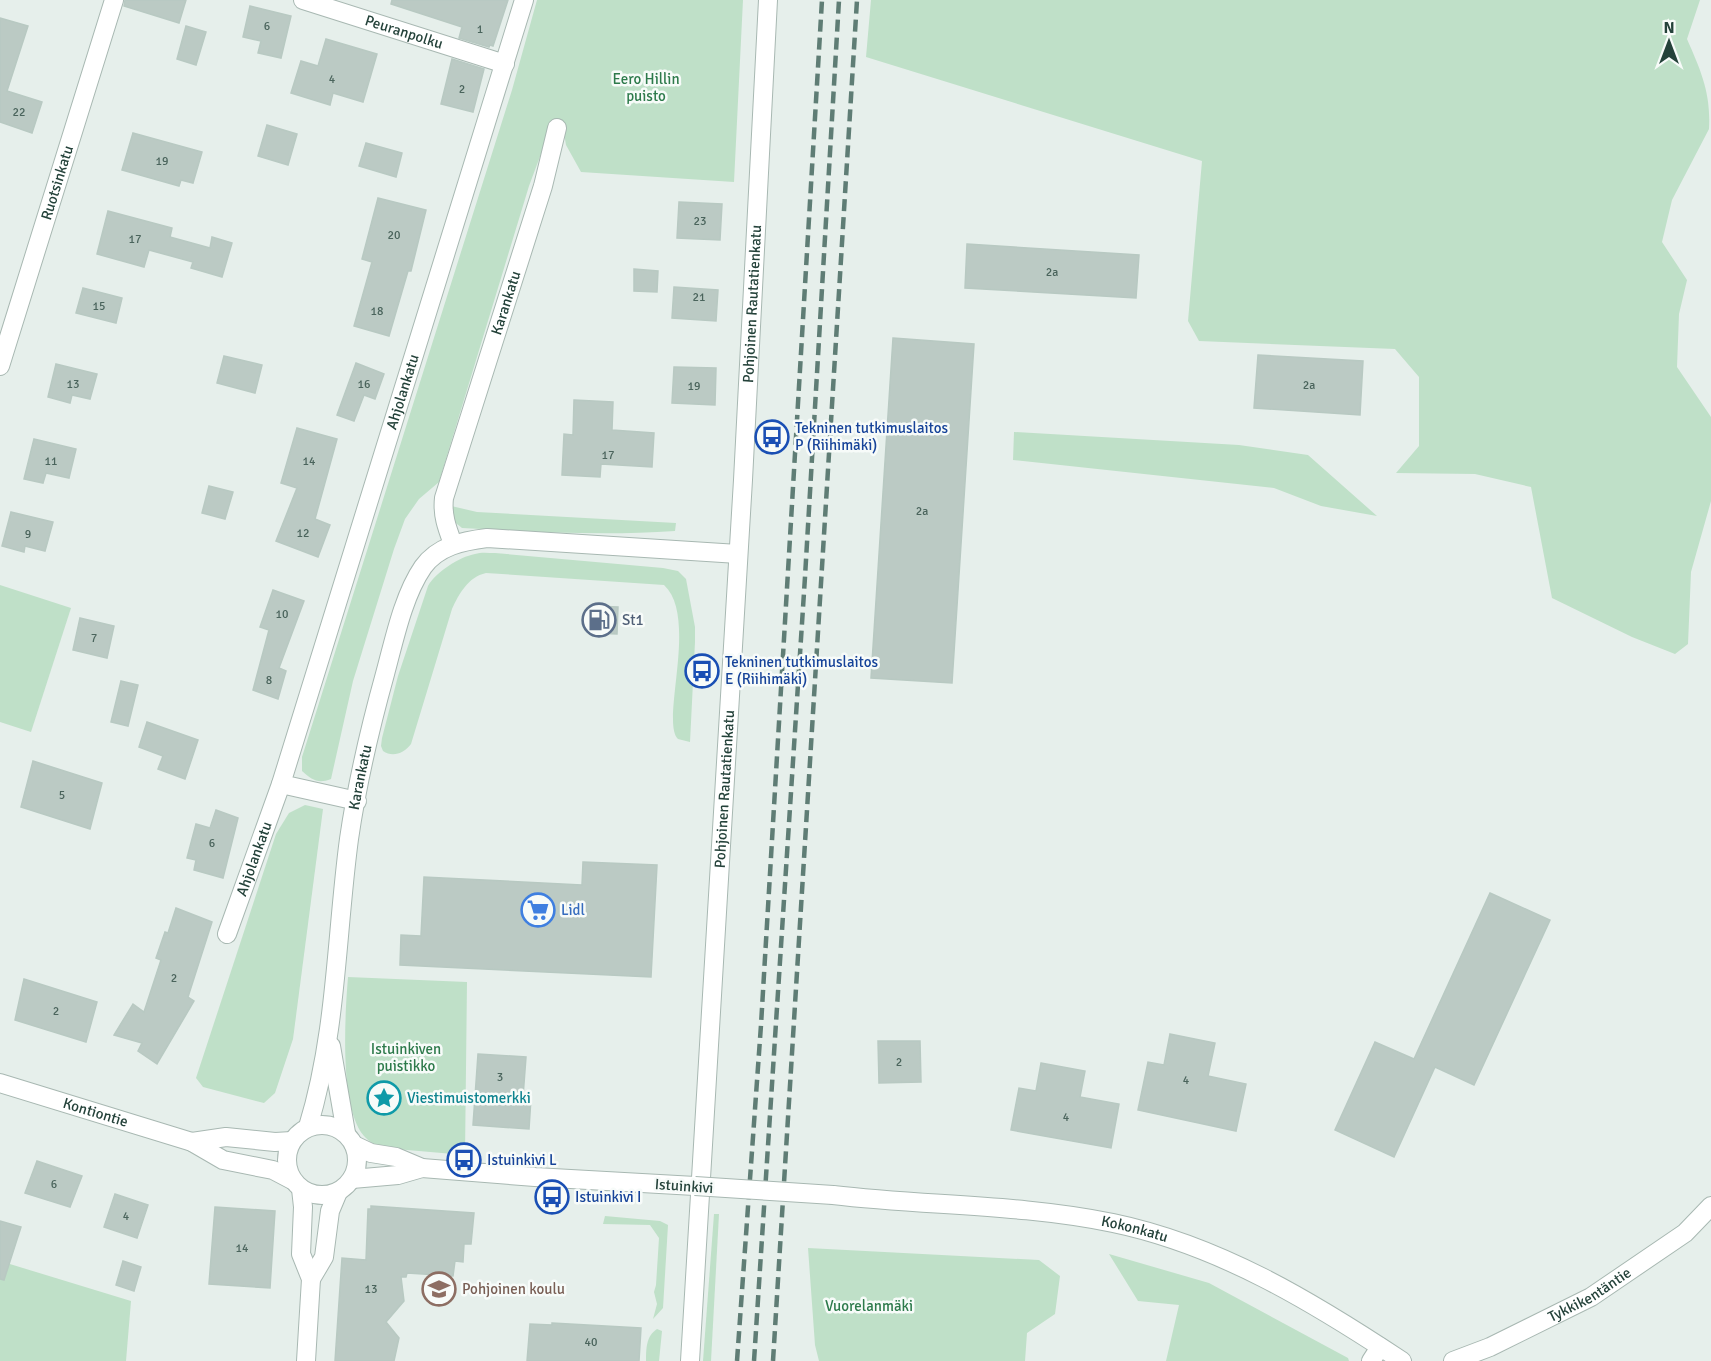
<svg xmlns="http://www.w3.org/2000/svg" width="1711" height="1361" font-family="Signika,sans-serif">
<rect width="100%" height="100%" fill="#e6efeb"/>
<!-- green -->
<g fill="#bfe0c8">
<path d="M 537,0 L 743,0 L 734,182 L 581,172 L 566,145 L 562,122 L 554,119 L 529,186 L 439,482 L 419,499 L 405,519 L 394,549 L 353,681 L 331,779 C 318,784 312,780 302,771 L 302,757 L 512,90 Z"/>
<path d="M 871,0 L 1700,0 L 1687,39 C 1701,71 1711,93 1709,129 L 1672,200 L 1662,242 L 1687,280 L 1679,314 L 1677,367 L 1711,417 L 1711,501 L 1691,572 L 1688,644 L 1675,654 L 1632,637 L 1552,598 L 1531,487 L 1475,474 L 1396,473 L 1419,446 L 1419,377 L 1395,349 L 1199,341 L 1188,321 L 1202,161 L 866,57 Z"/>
<polygon points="1014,432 1239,445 1308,455 1377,516 1321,506 1274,488 1013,460"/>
<path d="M 447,505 L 477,512 L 676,523 L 675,531 C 604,536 533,532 462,528 L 452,520 Z"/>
<path d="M 495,553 L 663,568 L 678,571 L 686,579 L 695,627 L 695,642 L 690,742 L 678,739 C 660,722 699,617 664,585 L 486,573 C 468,577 459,594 452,609 L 411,744 C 404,753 393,758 383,751 L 381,746 L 382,738 L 398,676 L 428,586 C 436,572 459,557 475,554 C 481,552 488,553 495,553 Z"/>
<polygon points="0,585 71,608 31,732 0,722"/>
<polygon points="305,805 323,809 293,1039 275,1093 264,1103 203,1087 196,1078 276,834 289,813"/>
<path d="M 348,977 L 467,982 L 465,1155 L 384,1148 C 376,1145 369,1142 364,1136 C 339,1107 345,1015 348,977 Z"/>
<polygon points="714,1214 719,1214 711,1361 703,1361"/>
<polygon points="605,1216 660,1221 668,1225 663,1308 653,1319 657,1304 654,1292 656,1285 659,1238 650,1225 603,1224"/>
<polygon points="808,1248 1039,1260 1060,1276 1055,1314 1027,1333 1025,1361 819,1361 815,1345"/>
<polygon points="1109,1254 1209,1283 1348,1358 1349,1361 1166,1361 1179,1305 1138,1301"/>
<polygon points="0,1261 131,1301 126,1361 0,1361"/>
<path d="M 657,1329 L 662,1331 L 659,1361 L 646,1361 C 646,1349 646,1336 657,1329 Z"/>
</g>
<!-- building -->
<g fill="#bbcac4" stroke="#b8c9c2" stroke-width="1.5">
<polygon points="125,0 186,0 179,23 124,6"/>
<polygon points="392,0 508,0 493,46 490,45 489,47 459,38 462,27 391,4"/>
<polygon points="250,6 291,16 281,58 258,53 261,41 243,37"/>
<polygon points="0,18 28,26 7,91 42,102 32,133 0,122"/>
<polygon points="186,26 206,32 196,65 177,59"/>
<polygon points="326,39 377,54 363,102 333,93 330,105 291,93 301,61 318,66"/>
<polygon points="452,59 484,69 473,112 441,104"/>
<polygon points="267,125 297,134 288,165 258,156"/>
<polygon points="133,133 202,152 193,183 181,180 179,186 122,170"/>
<polygon points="366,143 402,153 396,177 359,166"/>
<polygon points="378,198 426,210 411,271 408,271 389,336 354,326 372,262 362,259"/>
<polygon points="679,202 722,204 720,240 677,238"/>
<polygon points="108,211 172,228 170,237 210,248 212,237 232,243 222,277 191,268 193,262 149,250 144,267 97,254"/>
<polygon points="967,244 1139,255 1136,298 965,288"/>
<polygon points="634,269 658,271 657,292 634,291"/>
<polygon points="674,287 718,290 716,321 672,318"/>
<polygon points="83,288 122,298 116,323 76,313"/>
<polygon points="893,338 974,344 952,683 871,678"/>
<polygon points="1258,355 1363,361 1360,415 1254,408"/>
<polygon points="224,356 262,365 255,393 217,383"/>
<polygon points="356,363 384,374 375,399 364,395 354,421 337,415"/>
<polygon points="56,364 97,374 90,399 72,395 70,403 48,397"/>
<polygon points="674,367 716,368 715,405 672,403"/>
<polygon points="574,400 613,402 612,430 654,433 652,467 601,464 600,477 562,475 564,434 573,435"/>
<polygon points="297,428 337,439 315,519 330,525 318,557 276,541 297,488 281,483"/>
<polygon points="34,439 76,449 69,478 46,473 43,483 24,479"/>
<polygon points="209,486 233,492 225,519 202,513"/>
<polygon points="11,512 53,522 45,551 25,546 24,552 2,546"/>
<polygon points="273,590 304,601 279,668 286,671 278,699 253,690 269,630 260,627"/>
<polygon points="593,606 618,607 617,634 592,633"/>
<polygon points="80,618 114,626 107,658 73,650"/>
<polygon points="121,681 138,685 128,726 111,722"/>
<polygon points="147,722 198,740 185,779 158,769 163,756 139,747"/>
<polygon points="33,761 102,783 90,829 21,807"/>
<polygon points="216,810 238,818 223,878 194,870 196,860 187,858 196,824 210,828"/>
<polygon points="583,862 657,865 651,977 400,965 401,935 421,936 424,877 582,885"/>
<polygon points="1490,893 1550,920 1474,1085 1435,1067 1394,1157 1335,1130 1375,1042 1414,1059"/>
<polygon points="176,908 212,922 188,997 194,1001 157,1064 138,1051 142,1043 114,1035 133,1004 144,1012 161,960 156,958 165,932 168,933"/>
<polygon points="24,979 97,1002 86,1042 15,1020"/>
<polygon points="1170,1034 1215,1043 1208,1076 1246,1084 1236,1131 1138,1110 1148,1062 1164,1065"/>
<polygon points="878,1041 920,1041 921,1082 879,1083"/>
<polygon points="478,1054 526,1057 523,1097 531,1098 529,1129 473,1125"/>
<polygon points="1041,1063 1085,1071 1080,1097 1119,1104 1111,1148 1011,1130 1019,1088 1036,1091"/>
<polygon points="37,1161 82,1176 70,1207 25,1193"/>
<polygon points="115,1194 148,1205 137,1238 104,1227"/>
<polygon points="371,1206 474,1213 471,1244 464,1244 463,1262 455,1261 453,1276 407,1273 406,1277 401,1277 404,1301 386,1322 399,1338 394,1361 335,1361 342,1258 366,1260 368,1209 371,1209"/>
<polygon points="215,1207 275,1211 270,1288 209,1284"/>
<polygon points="0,1221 21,1227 4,1280 0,1279"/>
<polygon points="123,1261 141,1267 134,1291 116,1285"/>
<polygon points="552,1323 641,1328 639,1361 527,1361 530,1324 552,1325"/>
</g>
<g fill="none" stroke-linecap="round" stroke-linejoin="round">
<defs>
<g id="minor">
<path id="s1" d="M 303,0 L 505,64"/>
<path id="s2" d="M 0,366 L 114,0"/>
<path id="s3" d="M 453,544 C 447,528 442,515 444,498 L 543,186 L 557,128"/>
<polyline points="281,784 357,801"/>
<path id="s4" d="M 227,934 L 281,784 L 524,0"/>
<polyline points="1371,1361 1380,1347"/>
<path id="s5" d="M 1453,1361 L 1490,1347 L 1591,1297 L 1685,1233 L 1711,1206"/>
</g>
<g id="tertiary">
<polyline points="331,1046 346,1133"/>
<path id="s6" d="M 0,1083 L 192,1142 L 223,1160 L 273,1170 L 292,1180"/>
<circle cx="322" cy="1160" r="35"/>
<path id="s7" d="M 308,1127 C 337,1032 336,936 349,839 C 357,784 370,728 385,674 C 394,641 403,596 423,567 C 438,546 463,541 487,538 L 738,554"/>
<polyline points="192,1142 226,1137 275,1142 292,1141"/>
<polyline points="354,1145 371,1153 396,1157 422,1168 535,1177 695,1186"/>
<polyline points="352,1179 398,1175 422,1168"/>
<polyline points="301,1189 303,1207 301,1254 311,1279 306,1361"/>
<path id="s8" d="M 833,1195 C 926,1206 1021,1204 1113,1223 C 1219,1245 1313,1302 1402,1361"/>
<polyline points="311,1279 324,1257 330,1211 338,1192"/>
<path id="s9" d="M 690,1361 L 743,480 L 768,0"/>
</g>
</defs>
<!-- minor casing -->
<use href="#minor" stroke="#a8b8b2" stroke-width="20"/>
<!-- tertiary casing -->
<use href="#tertiary" stroke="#a8b8b2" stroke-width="20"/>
<!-- minor -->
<use href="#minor" stroke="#fff" stroke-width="18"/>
<!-- tertiary -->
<use href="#tertiary" stroke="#fff" stroke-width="18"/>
<!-- rail -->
<g stroke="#5f7d75" stroke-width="4.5" stroke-dasharray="12 6" stroke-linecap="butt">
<polyline points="737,1361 761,1025 822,0"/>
<polyline points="754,1361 805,577 839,0"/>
<polyline points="773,1361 857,0"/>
</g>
<defs>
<polyline id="tertiary-bridge" points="695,1186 833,1195"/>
</defs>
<!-- tertiary-bridge casing -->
<use href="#tertiary-bridge" stroke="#a8b8b2" stroke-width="20" stroke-linecap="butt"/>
<!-- tertiary-bridge -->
<use href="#tertiary-bridge" stroke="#fff" stroke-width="18"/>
</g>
<!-- icons -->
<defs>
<symbol id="bus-ring" viewBox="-11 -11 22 22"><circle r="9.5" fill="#f7fbf9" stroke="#1a4fb4" stroke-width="1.5"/><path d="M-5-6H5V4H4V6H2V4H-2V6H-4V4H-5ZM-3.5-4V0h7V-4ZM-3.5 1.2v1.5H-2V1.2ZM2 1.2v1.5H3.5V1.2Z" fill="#1a4fb4"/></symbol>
<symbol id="fuel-ring" viewBox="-11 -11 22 22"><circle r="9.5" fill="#f7fbf9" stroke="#5c6f8a" stroke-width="1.5"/><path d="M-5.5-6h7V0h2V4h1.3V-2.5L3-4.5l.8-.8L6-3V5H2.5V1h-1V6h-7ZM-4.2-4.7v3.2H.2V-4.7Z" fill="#5c6f8a"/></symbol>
<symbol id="supermarket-ring" viewBox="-11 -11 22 22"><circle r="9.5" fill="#f7fbf9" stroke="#3f7fe0" stroke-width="1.5"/><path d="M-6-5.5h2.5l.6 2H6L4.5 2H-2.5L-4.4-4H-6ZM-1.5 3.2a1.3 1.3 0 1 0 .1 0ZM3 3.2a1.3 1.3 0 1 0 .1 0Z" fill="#3f7fe0"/></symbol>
<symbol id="sight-ring" viewBox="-11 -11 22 22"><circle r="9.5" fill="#f7fbf9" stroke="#0f9aa8" stroke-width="1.5"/><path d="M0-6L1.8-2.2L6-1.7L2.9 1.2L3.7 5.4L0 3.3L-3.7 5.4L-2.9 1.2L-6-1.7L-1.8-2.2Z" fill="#0f9aa8"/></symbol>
<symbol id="school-ring" viewBox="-11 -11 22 22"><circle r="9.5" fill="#f7fbf9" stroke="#8d6e63" stroke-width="1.5"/><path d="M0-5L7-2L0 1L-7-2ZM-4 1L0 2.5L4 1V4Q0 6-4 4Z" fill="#8d6e63"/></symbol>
</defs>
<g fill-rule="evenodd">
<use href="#bus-ring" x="753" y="418" width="38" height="38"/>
<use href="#fuel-ring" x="580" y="601" width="38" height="38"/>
<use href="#bus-ring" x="683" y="652" width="38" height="38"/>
<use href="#supermarket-ring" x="519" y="891" width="38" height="38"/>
<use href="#sight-ring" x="365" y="1079" width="38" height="38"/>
<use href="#bus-ring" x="445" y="1141" width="38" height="38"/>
<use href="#bus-ring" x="533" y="1178" width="38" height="38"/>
<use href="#school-ring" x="420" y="1270" width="38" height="38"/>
</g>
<g text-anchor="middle" stroke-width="5" stroke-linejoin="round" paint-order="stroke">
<!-- number labels -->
<g font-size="12" fill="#4a645c">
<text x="267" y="30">6</text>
<text x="480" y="33">1</text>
<text x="332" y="83">4</text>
<text x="462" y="93">2</text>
<text x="19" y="116">22</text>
<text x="162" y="165">19</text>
<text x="700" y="225">23</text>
<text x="394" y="239">20</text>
<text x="135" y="243">17</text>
<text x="1052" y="276">2a</text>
<text x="699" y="301">21</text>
<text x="99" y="310">15</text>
<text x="377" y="315">18</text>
<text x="73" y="388">13</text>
<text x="364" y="388">16</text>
<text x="1309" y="389">2a</text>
<text x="694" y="390">19</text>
<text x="608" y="459">17</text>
<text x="51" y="465">11</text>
<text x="309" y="465">14</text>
<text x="922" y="515">2a</text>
<text x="303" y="537">12</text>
<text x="28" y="538">9</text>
<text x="282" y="618">10</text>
<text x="94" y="642">7</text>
<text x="269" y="684">8</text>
<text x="62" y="799">5</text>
<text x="212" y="847">6</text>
<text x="174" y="982">2</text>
<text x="56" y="1015">2</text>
<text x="899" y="1066">2</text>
<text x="500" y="1081">3</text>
<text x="1186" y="1084">4</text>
<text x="1066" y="1121">4</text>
<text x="54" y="1188">6</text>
<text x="126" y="1220">4</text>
<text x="242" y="1252">14</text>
<text x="371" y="1293">13</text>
<text x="591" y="1346">40</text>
</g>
<!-- street labels -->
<g font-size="15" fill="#24423a" stroke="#f7fbf9">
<text dy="5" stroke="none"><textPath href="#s1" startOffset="106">Peuranpolku</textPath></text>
<text dy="5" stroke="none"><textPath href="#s2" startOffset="192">Ruotsinkatu</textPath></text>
<text dy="5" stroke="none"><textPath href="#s3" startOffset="252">Karankatu</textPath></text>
<text dy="5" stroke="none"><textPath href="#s9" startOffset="1059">Pohjoinen Rautatienkatu</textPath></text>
<text dy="5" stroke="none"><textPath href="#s4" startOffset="570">Ahjolankatu</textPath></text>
<text dy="5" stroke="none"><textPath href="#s7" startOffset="354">Karankatu</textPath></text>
<text dy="5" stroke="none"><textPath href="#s9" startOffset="573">Pohjoinen Rautatienkatu</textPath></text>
<text dy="5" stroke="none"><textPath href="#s4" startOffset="80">Ahjolankatu</textPath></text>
<text dy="5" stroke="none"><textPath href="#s6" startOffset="100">Kontiontie</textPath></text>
<text transform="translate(684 1186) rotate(4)" y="5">Istuinkivi</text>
<text dy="5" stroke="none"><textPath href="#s8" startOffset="304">Kokonkatu</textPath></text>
<text dy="5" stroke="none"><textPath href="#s5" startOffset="152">Tykkikentäntie</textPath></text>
</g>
<!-- park labels -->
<g font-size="15" fill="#2d7a4b" stroke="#f7fbf9">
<text x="646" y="84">Eero Hillin<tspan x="646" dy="17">puisto</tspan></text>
<text x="406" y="1054">Istuinkiven<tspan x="406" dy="17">puistikko</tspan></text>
<text x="869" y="1311">Vuorelanmäki</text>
</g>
<!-- transit labels -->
<g font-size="15" fill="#164399" stroke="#f7fbf9" text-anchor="start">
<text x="795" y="433">Tekninen tutkimuslaitos<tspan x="795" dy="17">P (Riihimäki)</tspan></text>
<text x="725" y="667">Tekninen tutkimuslaitos<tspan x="725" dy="17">E (Riihimäki)</tspan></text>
<text x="487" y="1165">Istuinkivi L</text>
<text x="575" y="1202">Istuinkivi I</text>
</g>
<!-- service labels -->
<g font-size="15" fill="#4e5e75" stroke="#f7fbf9" text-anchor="start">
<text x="622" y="625">St1</text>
</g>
<!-- shop labels -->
<g font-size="15" fill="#366cbe" stroke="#f7fbf9" text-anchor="start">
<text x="561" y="915">Lidl</text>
</g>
<!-- culture labels -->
<g font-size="15" fill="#0d838f" stroke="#f7fbf9" text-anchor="start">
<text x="407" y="1103">Viestimuistomerkki</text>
</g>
<!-- education labels -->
<g font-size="15" fill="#785e54" stroke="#f7fbf9" text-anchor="start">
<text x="462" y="1294">Pohjoinen koulu</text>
</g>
</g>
<!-- north arrow -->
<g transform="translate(1669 42)" stroke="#f7fbf9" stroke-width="4.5" paint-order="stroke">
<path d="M0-4.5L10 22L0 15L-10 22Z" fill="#24423a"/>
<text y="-9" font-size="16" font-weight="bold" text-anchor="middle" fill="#24423a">N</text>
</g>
</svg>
